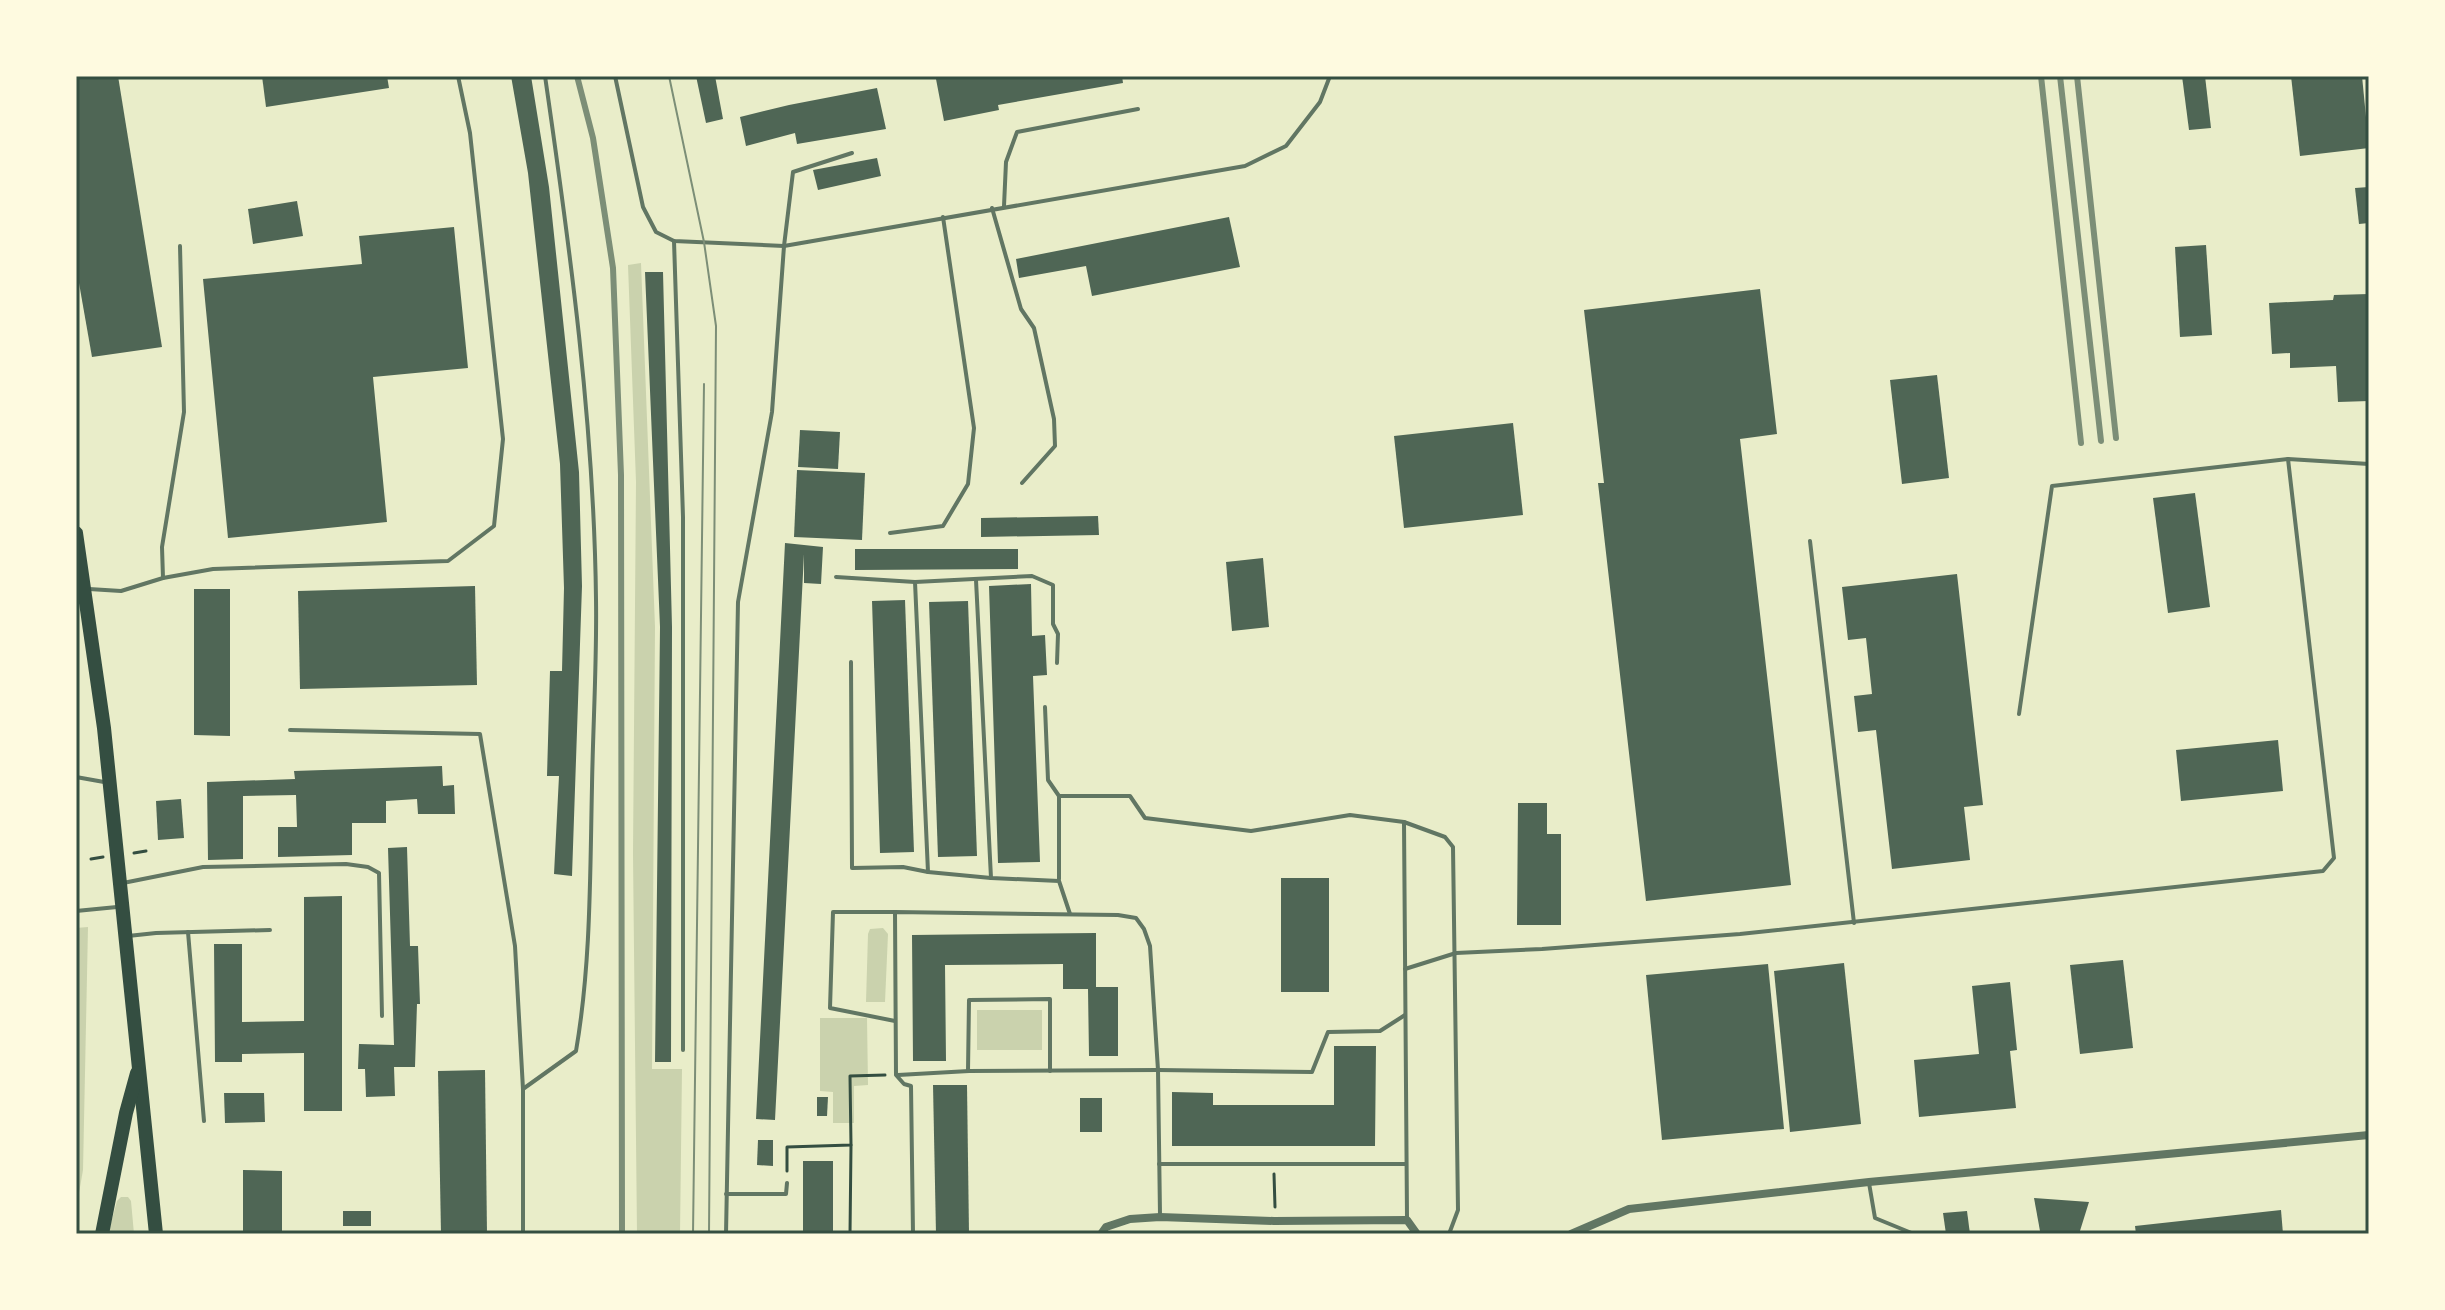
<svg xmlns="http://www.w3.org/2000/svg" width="2445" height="1310" font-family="'Work Sans',sans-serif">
<rect width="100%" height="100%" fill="#e9edc9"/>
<!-- green -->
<g fill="#cad2ad">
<polygon points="641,263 655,627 652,1069 682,1069 680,1234 637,1234 633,854 636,482 628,265"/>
<polygon points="88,927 83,1170 76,1210 76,928"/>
<polygon points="883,928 888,934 885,1002 866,1002 868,934 870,929"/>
<rect x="977" y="1010" width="65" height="40"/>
<polygon points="820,1018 867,1018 868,1085 854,1086 854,1123 833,1123 833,1092 820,1091"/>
<polygon points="121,1197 128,1197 131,1201 134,1234 108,1234 117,1201"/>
<polygon points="1213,1231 1375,1231 1375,1234 1168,1234"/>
</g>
<!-- building -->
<g fill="#4f6655">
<polygon points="76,76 118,76 162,347 92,357 76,266"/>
<polygon points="262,76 387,76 389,88 266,107"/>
<polygon points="511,76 531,76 549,187 579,472 582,586 572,876 554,874 559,776 547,776 550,671 562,671 564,588 560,464 528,173"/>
<polygon points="696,76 715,76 723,119 706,123"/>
<polygon points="951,76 1122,76 1123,83 998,105 999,110 944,121 936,79"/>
<polygon points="2182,76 2205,76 2211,128 2189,130"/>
<polygon points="2291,76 2362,76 2369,148 2300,156"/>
<polygon points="877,88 886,129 797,144 795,133 746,146 740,117 789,105"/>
<polygon points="877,158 881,176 818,190 813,170"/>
<polygon points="2369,187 2369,223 2359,224 2355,188"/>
<polygon points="297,201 303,236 253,244 248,209"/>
<polygon points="1229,217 1240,267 1092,296 1086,266 1019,278 1016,259"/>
<polygon points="454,227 468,368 373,377 387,522 228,538 203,279 362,264 359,236"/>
<polygon points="2206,245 2212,335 2180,337 2175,247"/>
<polygon points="645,272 663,272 672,627 671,1062 655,1062 660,627"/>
<polygon points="1760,289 1777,434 1740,439 1791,885 1646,901 1598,483 1604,483 1584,310"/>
<polygon points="2369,294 2369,401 2338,402 2336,366 2290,368 2290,353 2272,354 2269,303 2333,300 2334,295"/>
<polygon points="1937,375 1949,478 1902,484 1890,380"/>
<polygon points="1513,423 1523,515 1404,528 1394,436"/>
<polygon points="800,430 840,432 838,469 798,467"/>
<polygon points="797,470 865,473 862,540 794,537"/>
<polygon points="2195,493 2210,607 2168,613 2153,498"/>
<polygon points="1098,516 1099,535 981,537 981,518"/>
<polygon points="785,543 823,547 821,584 804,583 804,554 775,1120 756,1119"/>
<polygon points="855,549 1018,549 1018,569 855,570"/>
<polygon points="1263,558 1269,627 1232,631 1226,562"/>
<polygon points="1957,574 1983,805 1964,807 1970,860 1892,869 1876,730 1858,732 1854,696 1872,694 1866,638 1848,640 1842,587"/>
<polygon points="1031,584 1032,636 1045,635 1047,675 1033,676 1040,862 998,863 989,586"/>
<polygon points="475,586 477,685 300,689 298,591"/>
<polygon points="194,589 230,589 230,736 194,735"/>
<polygon points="905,600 914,852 880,853 872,601"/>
<polygon points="968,601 977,856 938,857 929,602"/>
<polygon points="2278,740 2283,791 2181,801 2176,750"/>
<polygon points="442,766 443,786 454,785 455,814 418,814 417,799 386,801 386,823 352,823 352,855 278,857 278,827 297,827 296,795 243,796 243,859 208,860 207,782 295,779 294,771"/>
<polygon points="181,799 184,838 158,840 156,801"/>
<polygon points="1518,803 1547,803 1547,834 1561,834 1561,925 1517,925"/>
<polygon points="407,847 410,946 418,946 420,1004 417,1004 415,1067 394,1067 395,1096 366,1097 365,1069 358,1069 359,1044 394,1045 388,848"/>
<rect x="1281" y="878" width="48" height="114"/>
<polygon points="342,896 342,1111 304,1111 304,1053 242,1054 242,1062 215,1062 214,944 242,944 242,1022 304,1021 304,897"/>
<polygon points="1096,933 1096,987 1118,987 1118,1056 1089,1056 1088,989 1063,989 1063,964 945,965 946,1061 913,1061 912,935"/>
<polygon points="2123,960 2133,1048 2080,1054 2070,965"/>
<polygon points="1844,963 1861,1124 1790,1132 1774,971"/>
<polygon points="1768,964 1784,1129 1662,1140 1646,975"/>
<polygon points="2010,982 2017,1050 2010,1051 2016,1108 1919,1117 1914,1060 1979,1054 1972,986"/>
<polygon points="1334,1046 1376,1046 1375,1146 1172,1146 1172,1092 1213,1093 1213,1105 1334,1105"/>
<polygon points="485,1070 487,1234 441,1234 438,1071"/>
<polygon points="933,1085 967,1085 969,1234 936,1234"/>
<polygon points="224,1093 264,1093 265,1122 225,1123"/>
<polygon points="817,1097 828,1097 827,1116 817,1116"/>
<rect x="1080" y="1098" width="22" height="34"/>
<polygon points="758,1140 773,1140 773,1166 757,1165"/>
<rect x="803" y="1161" width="30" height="73"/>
<polygon points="243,1170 282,1171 282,1234 243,1234"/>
<polygon points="2034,1198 2089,1202 2079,1234 2040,1231"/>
<polygon points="2281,1210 2283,1234 2136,1234 2135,1226"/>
<rect x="343" y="1211" width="28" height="15"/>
<polygon points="1967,1211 1970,1234 1946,1234 1943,1213"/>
</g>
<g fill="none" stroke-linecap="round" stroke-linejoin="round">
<!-- path -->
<g stroke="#344e41" stroke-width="3">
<polyline points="134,853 146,851"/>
<polyline points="91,859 103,857"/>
<polyline points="787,1171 787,1147 851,1145 850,1076 885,1075"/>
<polyline points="1274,1174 1275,1207"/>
<polyline points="850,1234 851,1145"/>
</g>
<!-- service -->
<g stroke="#617663" stroke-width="4">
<polyline points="615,76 643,207 656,232 674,241 784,246 1245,166 1286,146 1320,102 1330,76"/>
<polyline points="1004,206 1006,162 1017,132 1138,109"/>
<polyline points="992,208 1021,309 1034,328 1054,419 1055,446 1022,483"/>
<polyline points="674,241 683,517 683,1050"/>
<polyline points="890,533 943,526 968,484 974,428 943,217"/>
<polyline points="1810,541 1854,923"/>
<polyline points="836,577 915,582"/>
<polyline points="163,578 162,547 184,412 180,246"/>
<polyline points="976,580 991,878"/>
<polyline points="89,589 121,591 163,578 213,569 448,561 494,526 503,439 470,133 458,76"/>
<polyline points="851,662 852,868 903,867 928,872 991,878 1059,881 1070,914"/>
<polyline points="1045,707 1048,780 1059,796"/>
<polyline points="2019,714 2052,486 2288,459 2369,464"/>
<polyline points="290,730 480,734 515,946 523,1089 523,1234"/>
<polyline points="76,777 104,782"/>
<polyline points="928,872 915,582 1032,576 1053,585 1053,624 1058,634 1057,663"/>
<polyline points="1059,879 1059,796 1130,796 1145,818 1251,831 1350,815 1404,822"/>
<polyline points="123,883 203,867 346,864 368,867 379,873 382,1016"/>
<polyline points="76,911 117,907"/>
<polyline points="188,932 204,1121"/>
<polyline points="128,936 156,933 270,930"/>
<polyline points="1405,969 1456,953 1542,949 1740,934 2323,871 2334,858 2288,459"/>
<polyline points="895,1021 830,1008 833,912 895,912"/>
<polyline points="968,1071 1158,1070 1312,1072 1328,1032 1380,1031 1405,1015"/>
<polyline points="968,1071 969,1000 1050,999 1050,1071"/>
<polyline points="898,1075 969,1071"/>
<path d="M 523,1089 L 576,1051 C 591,964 590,874 592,786 C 593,724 597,661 596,599 C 594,424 570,249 545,76"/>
<polyline points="1159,1164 1406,1164"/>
<polyline points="1869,1183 1875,1218 1914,1234"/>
<polyline points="726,1194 786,1194 787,1183"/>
<polyline points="1407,1218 1404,822 1445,837 1453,847 1458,1210 1449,1234"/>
<polyline points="726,1234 738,602 772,412 784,246 793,172 852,153"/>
<polyline points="913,1234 911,1086 904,1084 896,1075 895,912 1118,915 1136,918 1144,929 1150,946 1158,1070 1160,1215"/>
</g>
<!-- minor -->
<g stroke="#617663" stroke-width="8">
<polyline points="1101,1234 1106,1227 1130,1219 1160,1217 1274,1221 1407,1220 1417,1234"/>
<polyline points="1571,1234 1629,1209 1869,1182 2369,1135"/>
</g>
<!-- primary -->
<g stroke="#344e41" stroke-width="14">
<polyline points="76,533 104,728 156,1234"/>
<polyline points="102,1234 126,1113 137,1073"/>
</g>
<!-- tram -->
<g stroke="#7c8e77" stroke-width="2">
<polyline points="669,76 704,242 716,326 709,1234"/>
<polyline points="693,1234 704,384"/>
</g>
<!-- rail -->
<g stroke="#7c8e77" stroke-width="6">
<polyline points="577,76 593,138 613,268 621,475 622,1234"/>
<polyline points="2041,76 2081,443"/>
<polyline points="2060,76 2101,441"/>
<polyline points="2077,76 2116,438"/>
</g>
</g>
<!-- border -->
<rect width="2445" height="1310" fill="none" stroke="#fefae0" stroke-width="156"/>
<rect x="78" y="78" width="2289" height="1154" fill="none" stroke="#344e41" stroke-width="3"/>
</svg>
